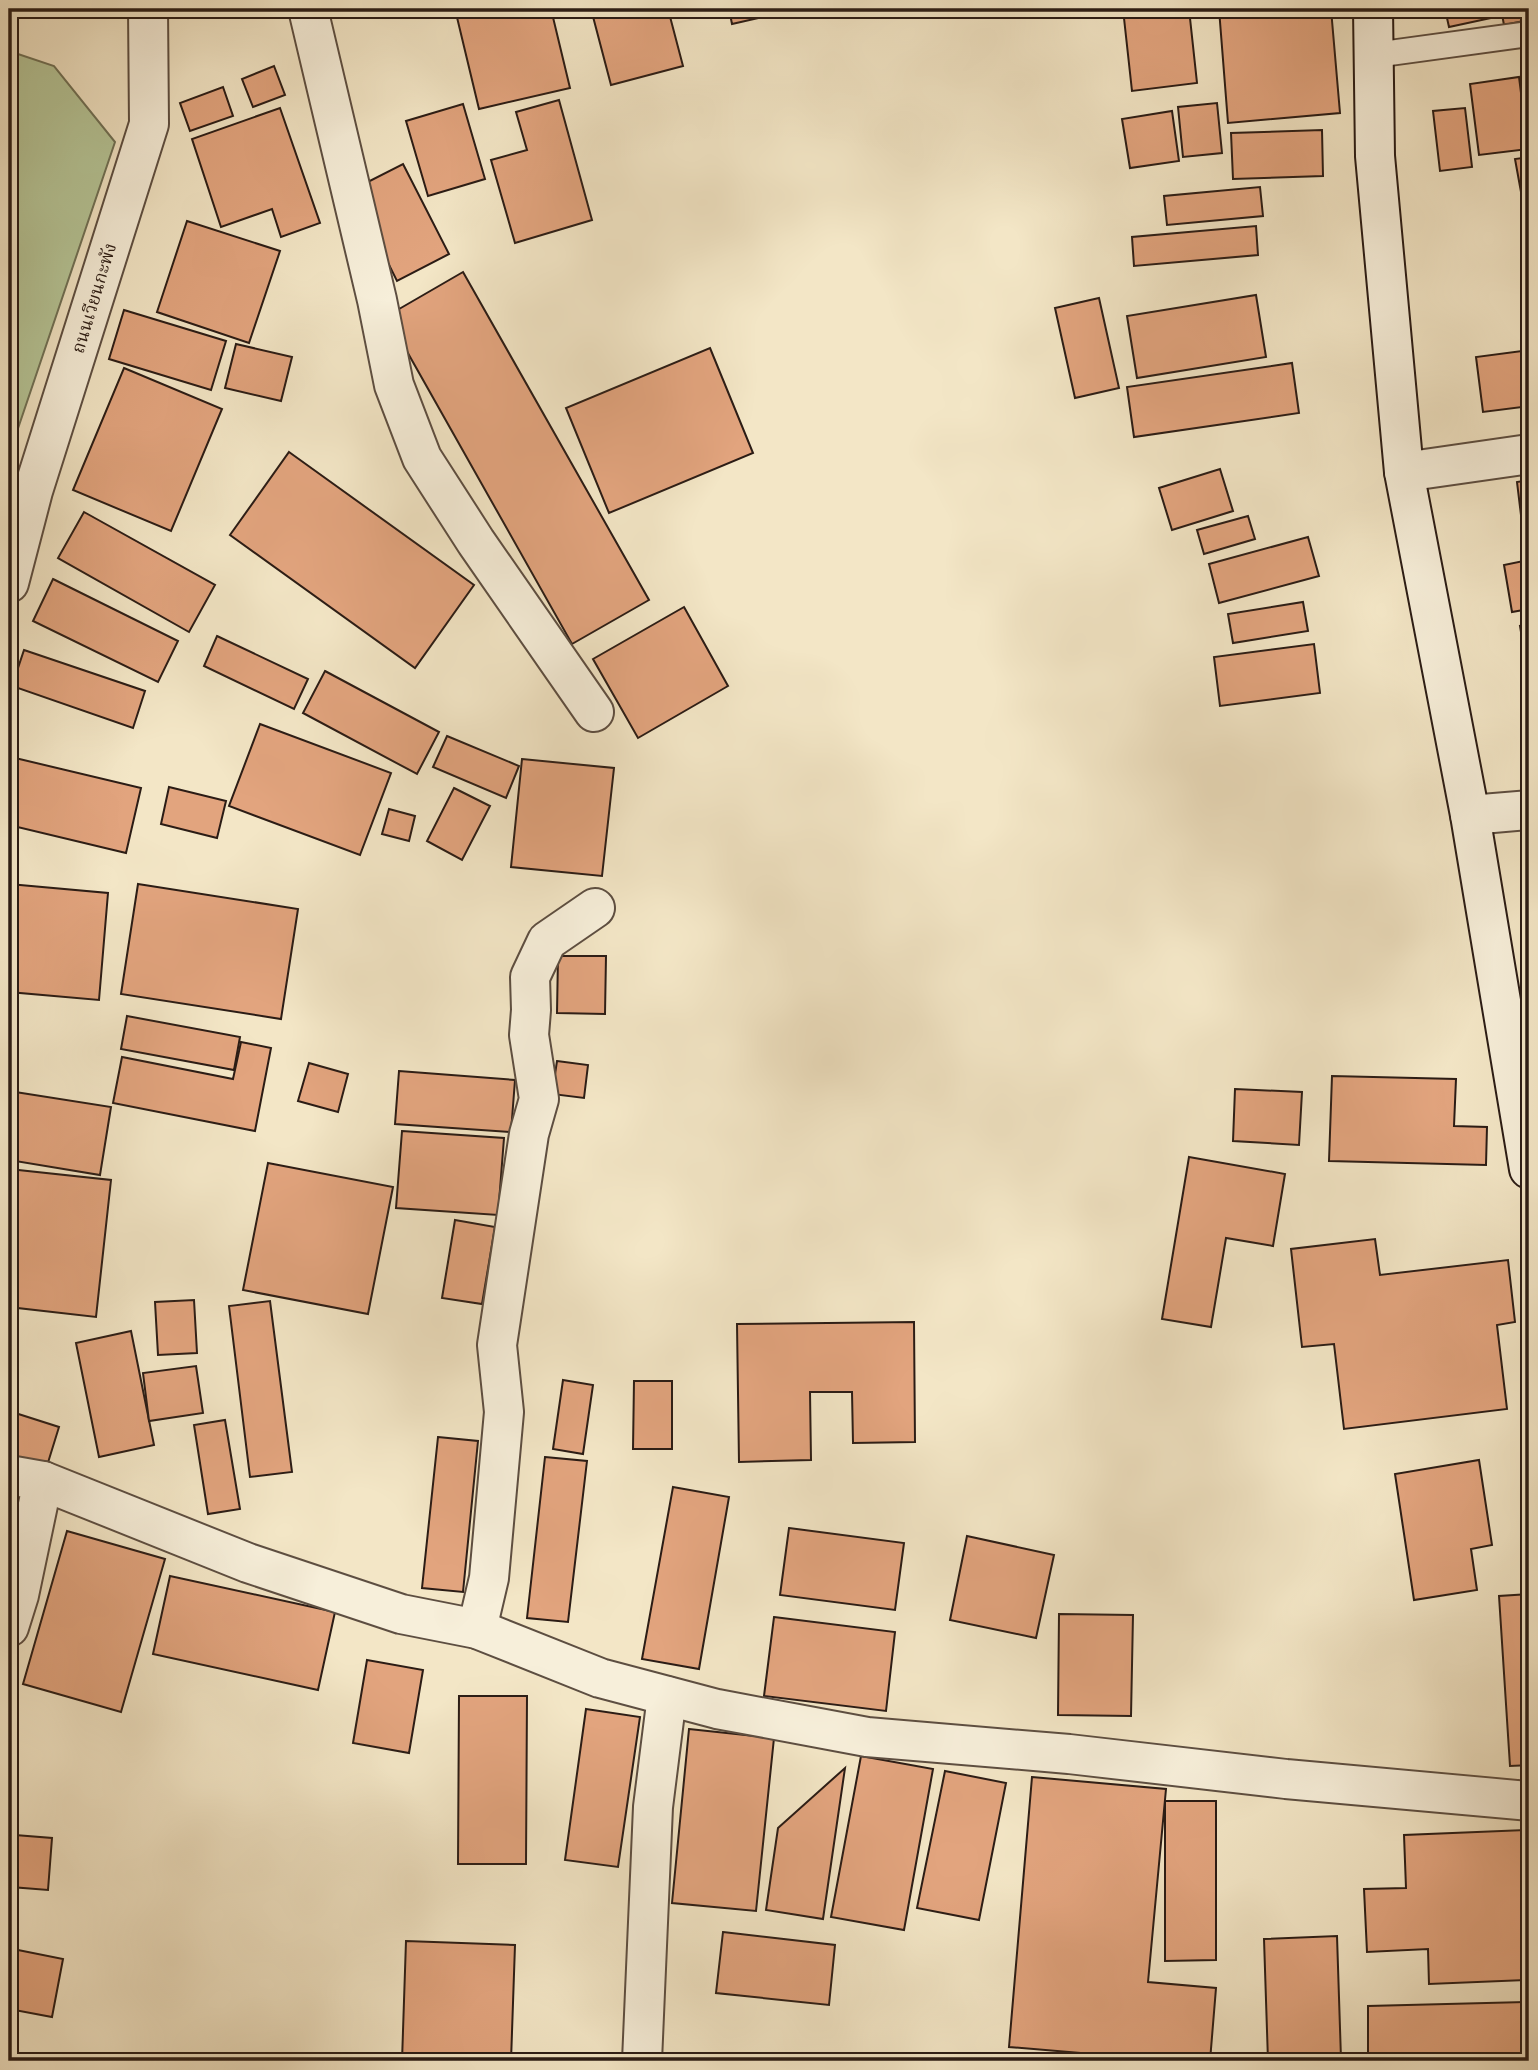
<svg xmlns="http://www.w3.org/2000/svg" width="1538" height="2070" font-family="'Libre Caslon Text','Noto Serif Thai',serif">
<rect width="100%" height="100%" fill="#f3e6c6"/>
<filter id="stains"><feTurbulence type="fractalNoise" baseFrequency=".00286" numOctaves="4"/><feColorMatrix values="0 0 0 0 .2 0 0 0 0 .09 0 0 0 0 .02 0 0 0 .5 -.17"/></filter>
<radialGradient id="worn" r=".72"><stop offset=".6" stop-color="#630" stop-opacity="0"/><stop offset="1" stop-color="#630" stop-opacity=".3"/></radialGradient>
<!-- green -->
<polygon fill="#b6c698" stroke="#707156" stroke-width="2" points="9,51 54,66 115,142 9,455"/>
<!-- building -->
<g fill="#e2a47e" stroke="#2b1c15" stroke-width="2">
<polygon points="455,9 551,9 570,88 479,109"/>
<polygon points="591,9 668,9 683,66 611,85"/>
<polygon points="729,9 775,9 776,14 732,24"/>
<polygon points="1123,9 1189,9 1197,83 1132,91"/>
<polygon points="1219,9 1331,9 1340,113 1228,123"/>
<polygon points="1445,9 1489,9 1491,18 1449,27"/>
<polygon points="1501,9 1529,9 1529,20 1504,25"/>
<polygon points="274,66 285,95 253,107 242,79"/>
<polygon points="1519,77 1528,149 1479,155 1470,84"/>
<polygon points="223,87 233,116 190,131 180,103"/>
<polygon points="559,100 592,220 515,243 491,160 527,150 516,112"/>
<polygon points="1217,103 1222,153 1183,157 1178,107"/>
<polygon points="463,104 485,179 428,196 406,121"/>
<polygon points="280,108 320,223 281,237 272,209 221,227 192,139"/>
<polygon points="1465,108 1472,167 1440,171 1433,111"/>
<polygon points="1172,111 1179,161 1130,168 1122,119"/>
<polygon points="1322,130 1323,176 1233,179 1231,133"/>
<polygon points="1529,157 1529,190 1521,192 1515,159"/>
<polygon points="403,164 449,254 397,281 352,190"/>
<polygon points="1260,187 1263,216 1167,225 1164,196"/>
<polygon points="187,221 280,251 249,343 157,312"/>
<polygon points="1256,226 1258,255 1134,266 1132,237"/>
<polygon points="463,272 649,600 572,644 387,316"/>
<polygon points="1256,295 1266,357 1137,378 1127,316"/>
<polygon points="1099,298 1119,388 1075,398 1055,308"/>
<polygon points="124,310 226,341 211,390 109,359"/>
<polygon points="236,344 292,357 281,401 225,388"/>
<polygon points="710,348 753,453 609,513 566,408"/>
<polygon points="1529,350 1529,406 1483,412 1476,357"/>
<polygon points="1292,363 1299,413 1134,437 1127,387"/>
<polygon points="124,368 222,409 171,531 73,490"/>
<polygon points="289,452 474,585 415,668 230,535"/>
<polygon points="1220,469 1233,511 1172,530 1159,488"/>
<polygon points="1529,480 1529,539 1524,540 1517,482"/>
<polygon points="84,512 215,585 189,632 58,558"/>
<polygon points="1248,516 1255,539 1204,554 1197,530"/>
<polygon points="1308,537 1319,576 1219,603 1209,564"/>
<polygon points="1529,560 1529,609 1512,612 1504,565"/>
<polygon points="53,579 178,641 158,682 33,621"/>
<polygon points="1303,602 1308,631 1233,643 1228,614"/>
<polygon points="684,607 728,686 638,738 593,659"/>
<polygon points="1529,625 1529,657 1525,657 1520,626"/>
<polygon points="217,636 308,679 294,709 204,666"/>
<polygon points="1314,644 1320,693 1220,706 1214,657"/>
<polygon points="24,650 145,691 133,728 12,686"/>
<polygon points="325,671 439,732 417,774 303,713"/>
<polygon points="260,724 391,773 360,855 229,806"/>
<polygon points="447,736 519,766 506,798 433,767"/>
<polygon points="11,757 141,788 126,853 9,825 9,768"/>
<polygon points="522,759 614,768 602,876 511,867"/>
<polygon points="169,787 226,801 217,838 161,824"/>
<polygon points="454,788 490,806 462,860 427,841"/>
<polygon points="389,809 415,816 409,841 382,834"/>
<polygon points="9,884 108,893 99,1000 9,992"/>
<polygon points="138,884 298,909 281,1019 121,994"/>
<polygon points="558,956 606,956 605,1014 557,1013"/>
<polygon points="127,1016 240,1037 234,1070 121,1049"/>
<polygon points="241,1042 271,1048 255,1131 113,1103 122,1057 233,1079"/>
<polygon points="557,1061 588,1065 584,1098 552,1094"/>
<polygon points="309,1063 348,1074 338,1112 298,1101"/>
<polygon points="399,1071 515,1080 511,1132 395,1124"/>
<polygon points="1332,1076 1456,1079 1454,1126 1487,1127 1486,1165 1329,1161"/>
<polygon points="1235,1089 1302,1092 1299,1145 1233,1141"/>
<polygon points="9,1091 111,1107 100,1175 9,1160"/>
<polygon points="402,1131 504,1138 498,1215 396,1208"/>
<polygon points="1189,1157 1285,1174 1273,1246 1226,1238 1211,1327 1162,1319"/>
<polygon points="268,1163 393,1187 368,1314 243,1290"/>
<polygon points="9,1169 111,1180 96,1317 9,1307"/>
<polygon points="455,1220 495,1227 482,1304 442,1298"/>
<polygon points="1375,1239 1380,1275 1508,1260 1515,1322 1497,1325 1507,1409 1344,1429 1334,1344 1302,1347 1291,1249"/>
<polygon points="194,1300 197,1353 158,1355 155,1302"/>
<polygon points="270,1301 292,1472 250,1477 229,1306"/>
<polygon points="914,1322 915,1442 853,1443 852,1392 810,1392 811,1460 739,1462 737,1324"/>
<polygon points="131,1331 154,1445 99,1457 76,1343"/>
<polygon points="196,1366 203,1413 149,1421 143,1373"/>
<polygon points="563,1380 593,1385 583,1454 553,1449"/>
<polygon points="634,1381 672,1381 672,1449 633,1449"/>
<polygon points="9,1411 59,1427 46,1469 9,1457"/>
<polygon points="225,1420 240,1509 208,1514 194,1425"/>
<polygon points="438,1437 478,1441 463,1592 422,1588"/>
<polygon points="545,1457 587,1461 568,1622 527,1618"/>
<polygon points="1479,1460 1492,1545 1471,1549 1477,1590 1414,1600 1395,1474"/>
<polygon points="673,1487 729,1497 699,1669 642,1659"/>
<polygon points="789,1528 904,1543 895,1610 780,1595"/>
<polygon points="67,1531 165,1559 121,1712 23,1684"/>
<polygon points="967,1536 1054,1555 1036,1638 950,1620"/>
<polygon points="170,1576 335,1612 318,1690 153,1654"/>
<polygon points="1529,1594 1529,1765 1510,1766 1499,1596"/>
<polygon points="1059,1614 1133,1615 1131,1716 1058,1715"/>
<polygon points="774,1617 895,1632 886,1711 764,1696"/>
<polygon points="367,1660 423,1670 409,1753 353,1743"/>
<polygon points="459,1696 527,1696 526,1864 458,1864"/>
<polygon points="586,1709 640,1717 618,1867 565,1860"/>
<polygon points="689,1729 774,1738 756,1911 672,1903"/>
<polygon points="861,1756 933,1769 904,1930 831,1917"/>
<polygon points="845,1768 823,1919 766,1910 778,1828"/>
<polygon points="945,1771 1006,1783 979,1920 917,1908"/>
<polygon points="1032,1777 1166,1789 1148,1982 1216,1988 1210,2061 1175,2061 1009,2047"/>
<polygon points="1165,1801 1216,1801 1216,1960 1165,1961"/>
<polygon points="1529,1830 1529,1980 1429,1984 1428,1949 1367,1952 1364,1889 1406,1888 1404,1835"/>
<polygon points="15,1835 52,1838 48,1890 11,1887"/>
<polygon points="723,1932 835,1945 829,2005 716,1993"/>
<polygon points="1337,1936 1341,2059 1268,2061 1264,1939"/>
<polygon points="406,1941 515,1945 511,2061 402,2061"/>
<polygon points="13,1949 63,1959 52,2017 9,2009 9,1973"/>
<polygon points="1529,2002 1529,2053 1368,2056 1368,2006"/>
</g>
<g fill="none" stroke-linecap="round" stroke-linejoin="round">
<defs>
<polyline id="service" points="1375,55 1529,34"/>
<g id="minor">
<polyline points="308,9 377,300 394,385 422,458 476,542 594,712"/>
<polyline points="1404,472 1529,454"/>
<polyline points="9,583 33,491 149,124 148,9"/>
<polyline points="1470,815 1529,810"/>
<polyline points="9,1475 43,1481 248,1563 401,1614 477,1629 600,1678 717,1709 867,1737 1069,1754 1286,1779 1529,1801"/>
<polyline points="9,1627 19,1595 43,1481"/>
<polyline points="477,1629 489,1578 504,1412 497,1345 529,1134 539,1099 529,1035 531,1010 530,977 547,941 595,908"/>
<polyline points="642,2061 653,1807 667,1696"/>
</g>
<polyline id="secondary" points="1373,9 1375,156 1404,472 1470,815 1529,1169"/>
</defs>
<!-- service casing -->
<use href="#service" stroke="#5d4e41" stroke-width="28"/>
<!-- minor casing -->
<use href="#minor" stroke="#5d4e41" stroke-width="42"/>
<!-- secondary casing -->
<use href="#secondary" stroke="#2b1c15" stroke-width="42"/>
<!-- service -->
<use href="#service" stroke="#f7efda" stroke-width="24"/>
<!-- minor -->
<use href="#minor" stroke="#f7efda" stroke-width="38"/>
<!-- secondary -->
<use href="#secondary" stroke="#f7efda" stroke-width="38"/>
</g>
<g text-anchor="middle" stroke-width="7" stroke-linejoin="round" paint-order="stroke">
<!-- street labels -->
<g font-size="18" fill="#2b1c15" stroke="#f7efda">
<text transform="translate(94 298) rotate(-73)" y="6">ถนนเวียนกะพัง</text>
</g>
</g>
<!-- margin -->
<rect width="1538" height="2070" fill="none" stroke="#f3e6c6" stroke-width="35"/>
<rect x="10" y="10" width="1517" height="2049" fill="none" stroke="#2b1c15" stroke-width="3.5"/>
<rect x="18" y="18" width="1503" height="2035" fill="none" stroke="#2b1c15" stroke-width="2"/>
<rect width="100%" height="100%" filter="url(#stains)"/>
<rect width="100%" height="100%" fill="url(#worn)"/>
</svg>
